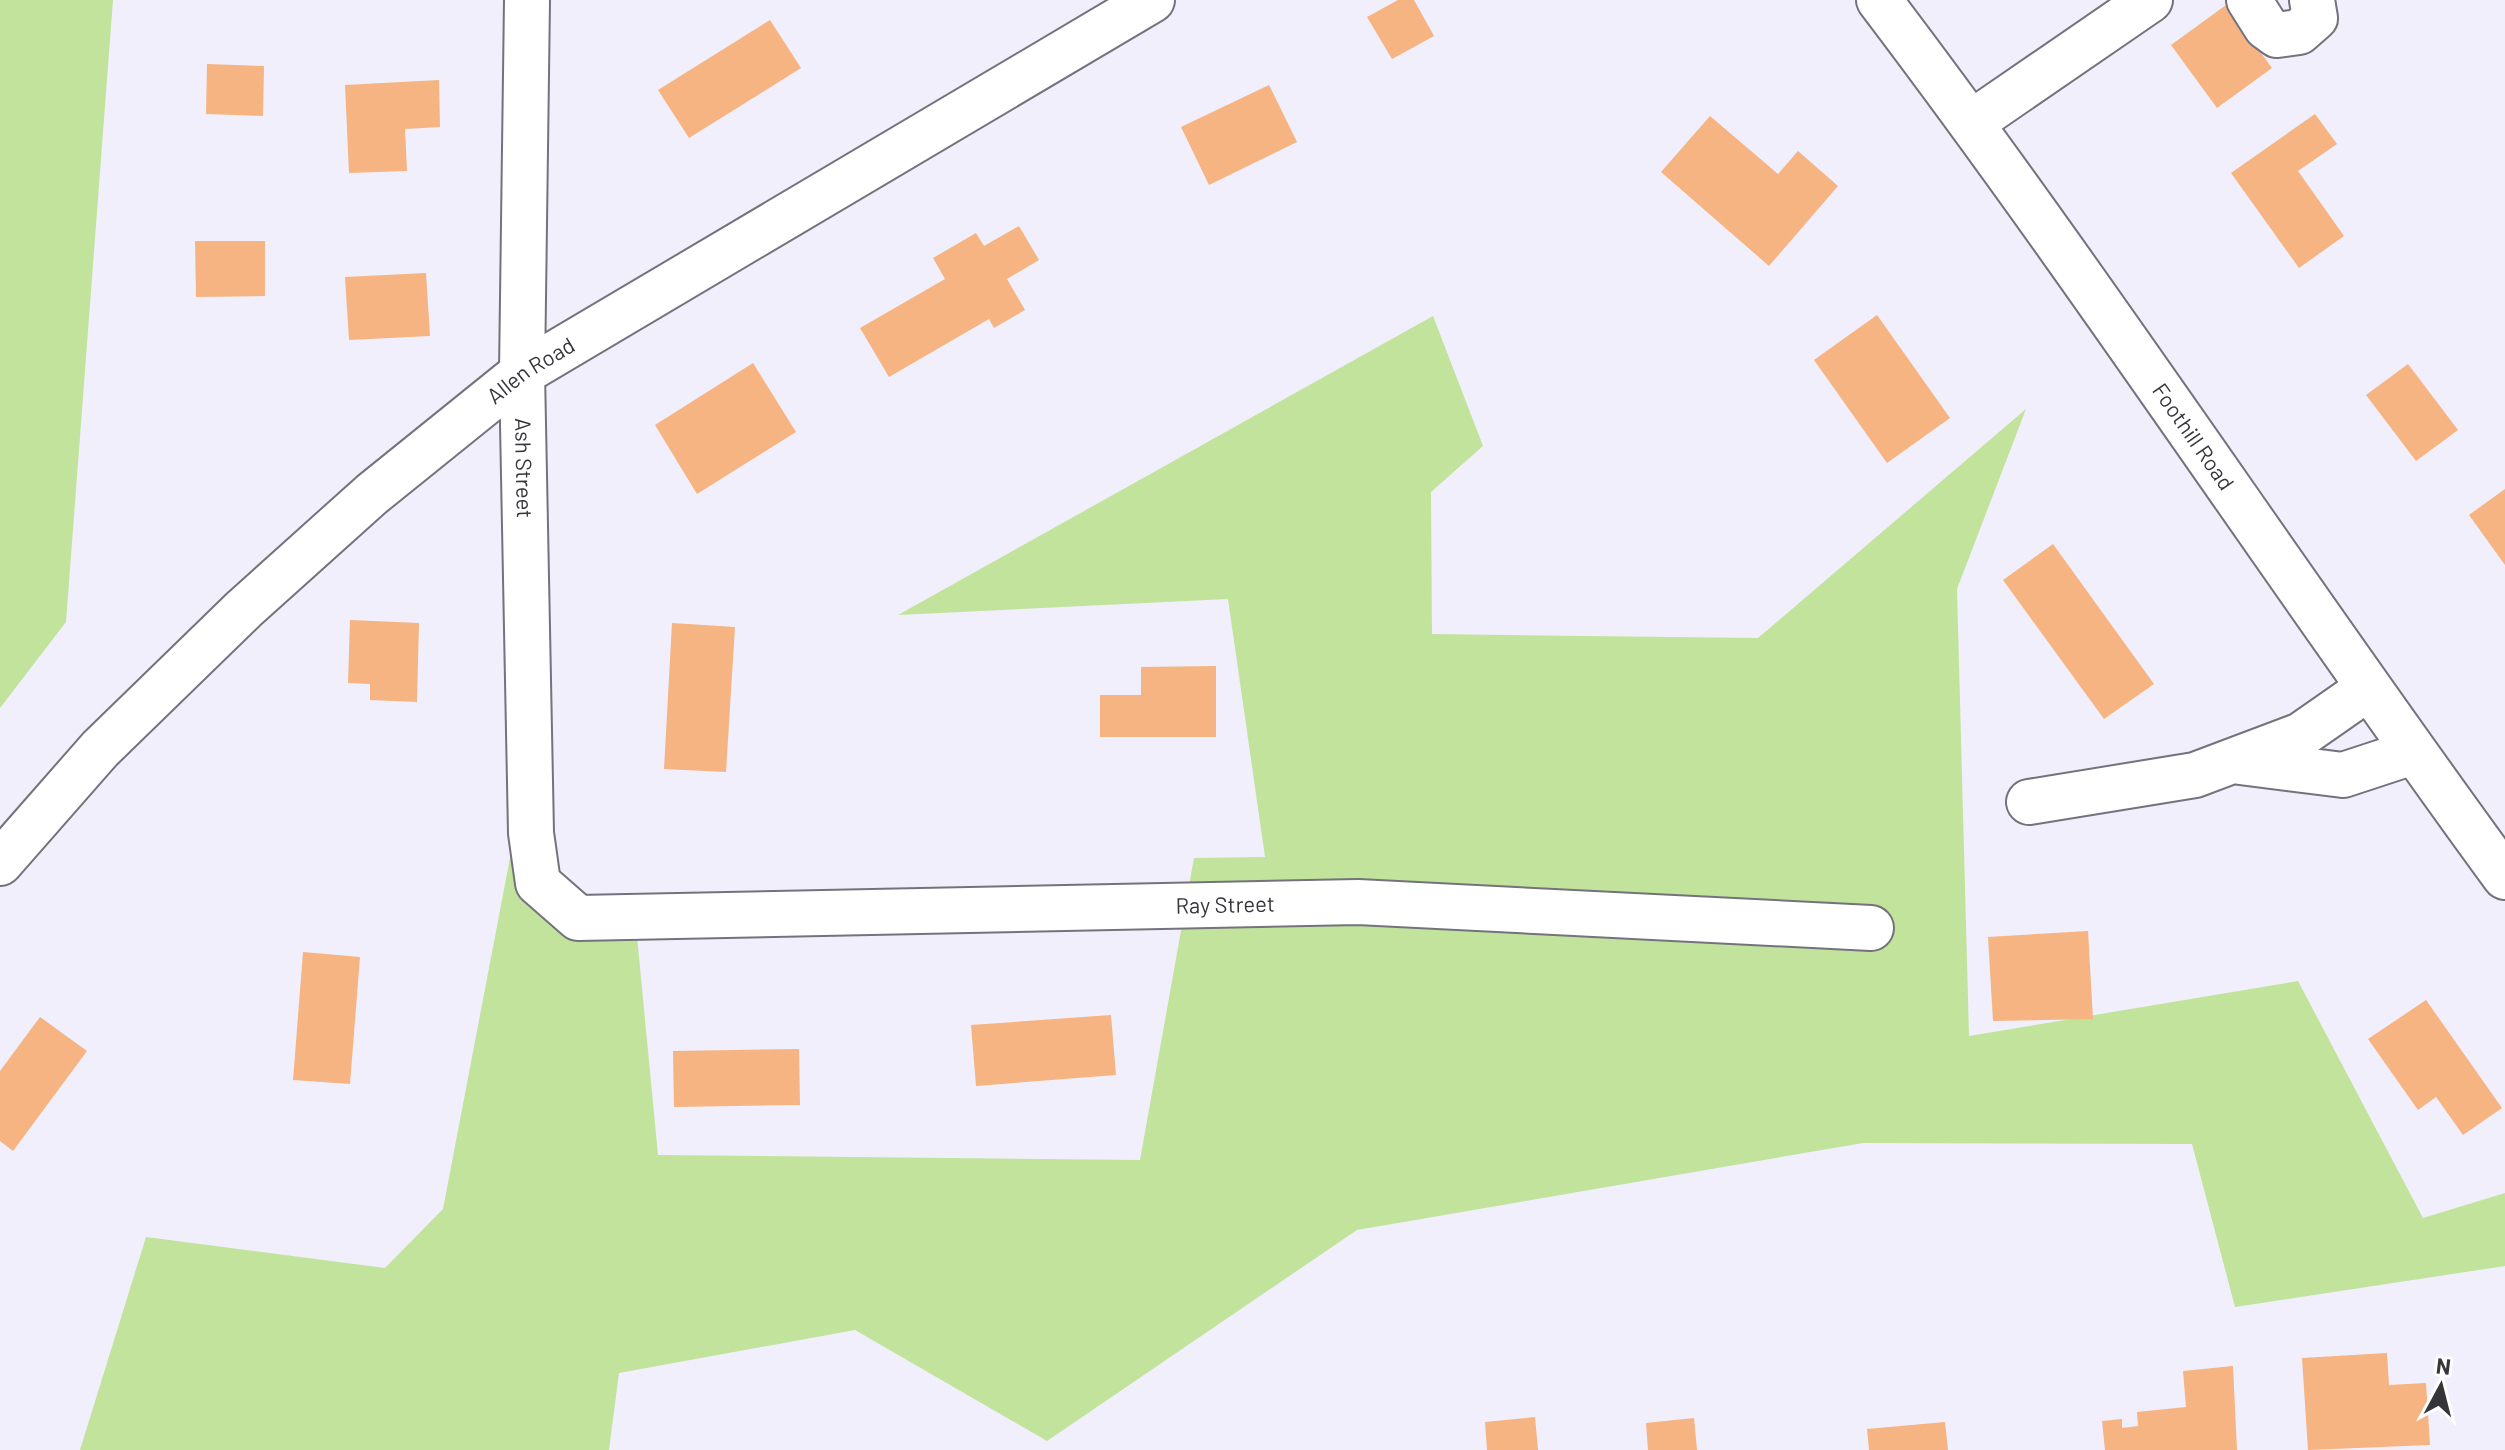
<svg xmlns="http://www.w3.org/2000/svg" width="2505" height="1450" font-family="Barlow,sans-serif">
<rect width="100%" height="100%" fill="#f1effb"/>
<!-- green -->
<g fill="#c1e39c">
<polygon points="0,0 113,0 66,622 0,708"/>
<polygon points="1433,316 1483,446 1431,492 1432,634 1758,638 2026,409 1957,589 1969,1036 2298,981 2423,1218 2505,1193 2505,1266 2235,1307 2192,1144 1863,1143 1357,1230 1047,1441 855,1330 619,1373 609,1450 80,1450 146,1237 385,1268 443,1209 510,858 637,936 658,1155 1140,1160 1194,858 1265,857 1228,599 898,615"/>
</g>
<!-- building -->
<g fill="#f5b481">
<polygon points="1398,0 1414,0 1434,36 1392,59 1367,17"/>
<polygon points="2226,5 2272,68 2217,108 2171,45"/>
<polygon points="770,20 801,68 689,138 658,90"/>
<polygon points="207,64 264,66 263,116 206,114"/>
<polygon points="439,80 440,127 405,129 407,171 349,173 345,85"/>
<polygon points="1269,85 1297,142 1209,185 1181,127"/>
<polygon points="2315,114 2337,144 2298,171 2344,236 2299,268 2231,173"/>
<polygon points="1710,116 1778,174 1798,151 1838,186 1769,266 1661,172"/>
<polygon points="1019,226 1039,260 1007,279 1025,310 994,328 989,319 889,377 860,328 945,279 933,258 976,233 984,246"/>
<polygon points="195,241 265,241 265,296 196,297"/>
<polygon points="426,273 430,336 349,340 345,277"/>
<polygon points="1877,315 1950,418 1887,463 1814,360"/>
<polygon points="753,363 796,432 697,494 655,425"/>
<polygon points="2408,364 2458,430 2416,461 2366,395"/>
<polygon points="2505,489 2505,565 2469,515"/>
<polygon points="2053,544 2154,684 2104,719 2003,580"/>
<polygon points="350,620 419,623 417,702 370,700 370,684 348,683"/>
<polygon points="672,623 735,627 726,772 664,769"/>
<polygon points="1216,666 1216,737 1100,737 1100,695 1141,695 1141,667"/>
<polygon points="2088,931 2093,1019 1993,1021 1988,937"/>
<polygon points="303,952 360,957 350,1084 293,1080"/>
<polygon points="2426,1000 2502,1108 2463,1135 2436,1097 2418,1110 2368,1039"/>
<polygon points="1111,1015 1116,1075 976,1086 971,1025"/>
<polygon points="40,1017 87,1051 13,1151 0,1141 0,1071"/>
<polygon points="799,1049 800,1105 674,1107 673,1051"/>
<polygon points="2387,1353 2389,1385 2426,1383 2430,1445 2308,1450 2302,1358"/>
<polygon points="2233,1366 2237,1450 2105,1450 2102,1421 2122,1419 2122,1428 2138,1426 2137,1412 2186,1407 2183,1371"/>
<polygon points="1535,1417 1538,1450 1487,1450 1485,1422"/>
<polygon points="1694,1418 1697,1450 1648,1450 1646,1423"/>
<polygon points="1945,1422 1948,1450 1869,1450 1867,1429"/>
</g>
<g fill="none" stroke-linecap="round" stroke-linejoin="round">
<defs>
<g id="minor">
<path id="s1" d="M 527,0 L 522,373 L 531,833 L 538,883 L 578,918 L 1358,902 L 1871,928"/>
<path id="s2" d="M 1879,0 C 2096,286 2293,588 2505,877"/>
<polyline points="2249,0 2266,27 2277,35 2299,32 2315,18 2312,0"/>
<polyline points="1971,123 2150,0"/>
<polyline points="2240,762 2343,775 2413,752"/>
<polyline points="2029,802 2195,775 2301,735 2367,689"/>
<path id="s3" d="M 0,863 L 100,749 L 244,609 L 372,494 L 522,373 L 1152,0"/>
</g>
</defs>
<!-- minor casing -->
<use href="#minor" stroke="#74727c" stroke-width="48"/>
<!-- minor -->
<use href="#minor" stroke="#fff" stroke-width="44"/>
</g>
<g text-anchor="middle" stroke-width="6" stroke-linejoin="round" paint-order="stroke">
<!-- street labels -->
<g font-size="22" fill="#36353a" stroke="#fff">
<text dy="8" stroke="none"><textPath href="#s3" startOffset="726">Allen Road</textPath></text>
<text dy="8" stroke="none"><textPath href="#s2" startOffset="538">Foothill Road</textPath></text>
<text dy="8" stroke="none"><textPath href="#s1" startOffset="468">Ash Street</textPath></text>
<text dy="8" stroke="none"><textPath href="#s1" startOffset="1584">Ray Street</textPath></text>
</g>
</g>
<!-- north arrow -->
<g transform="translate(2441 1386) rotate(7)" stroke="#ffffff" stroke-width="6" paint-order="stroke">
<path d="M0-6L14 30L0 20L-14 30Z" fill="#36353a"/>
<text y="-12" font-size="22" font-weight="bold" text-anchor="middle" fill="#36353a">N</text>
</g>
</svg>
